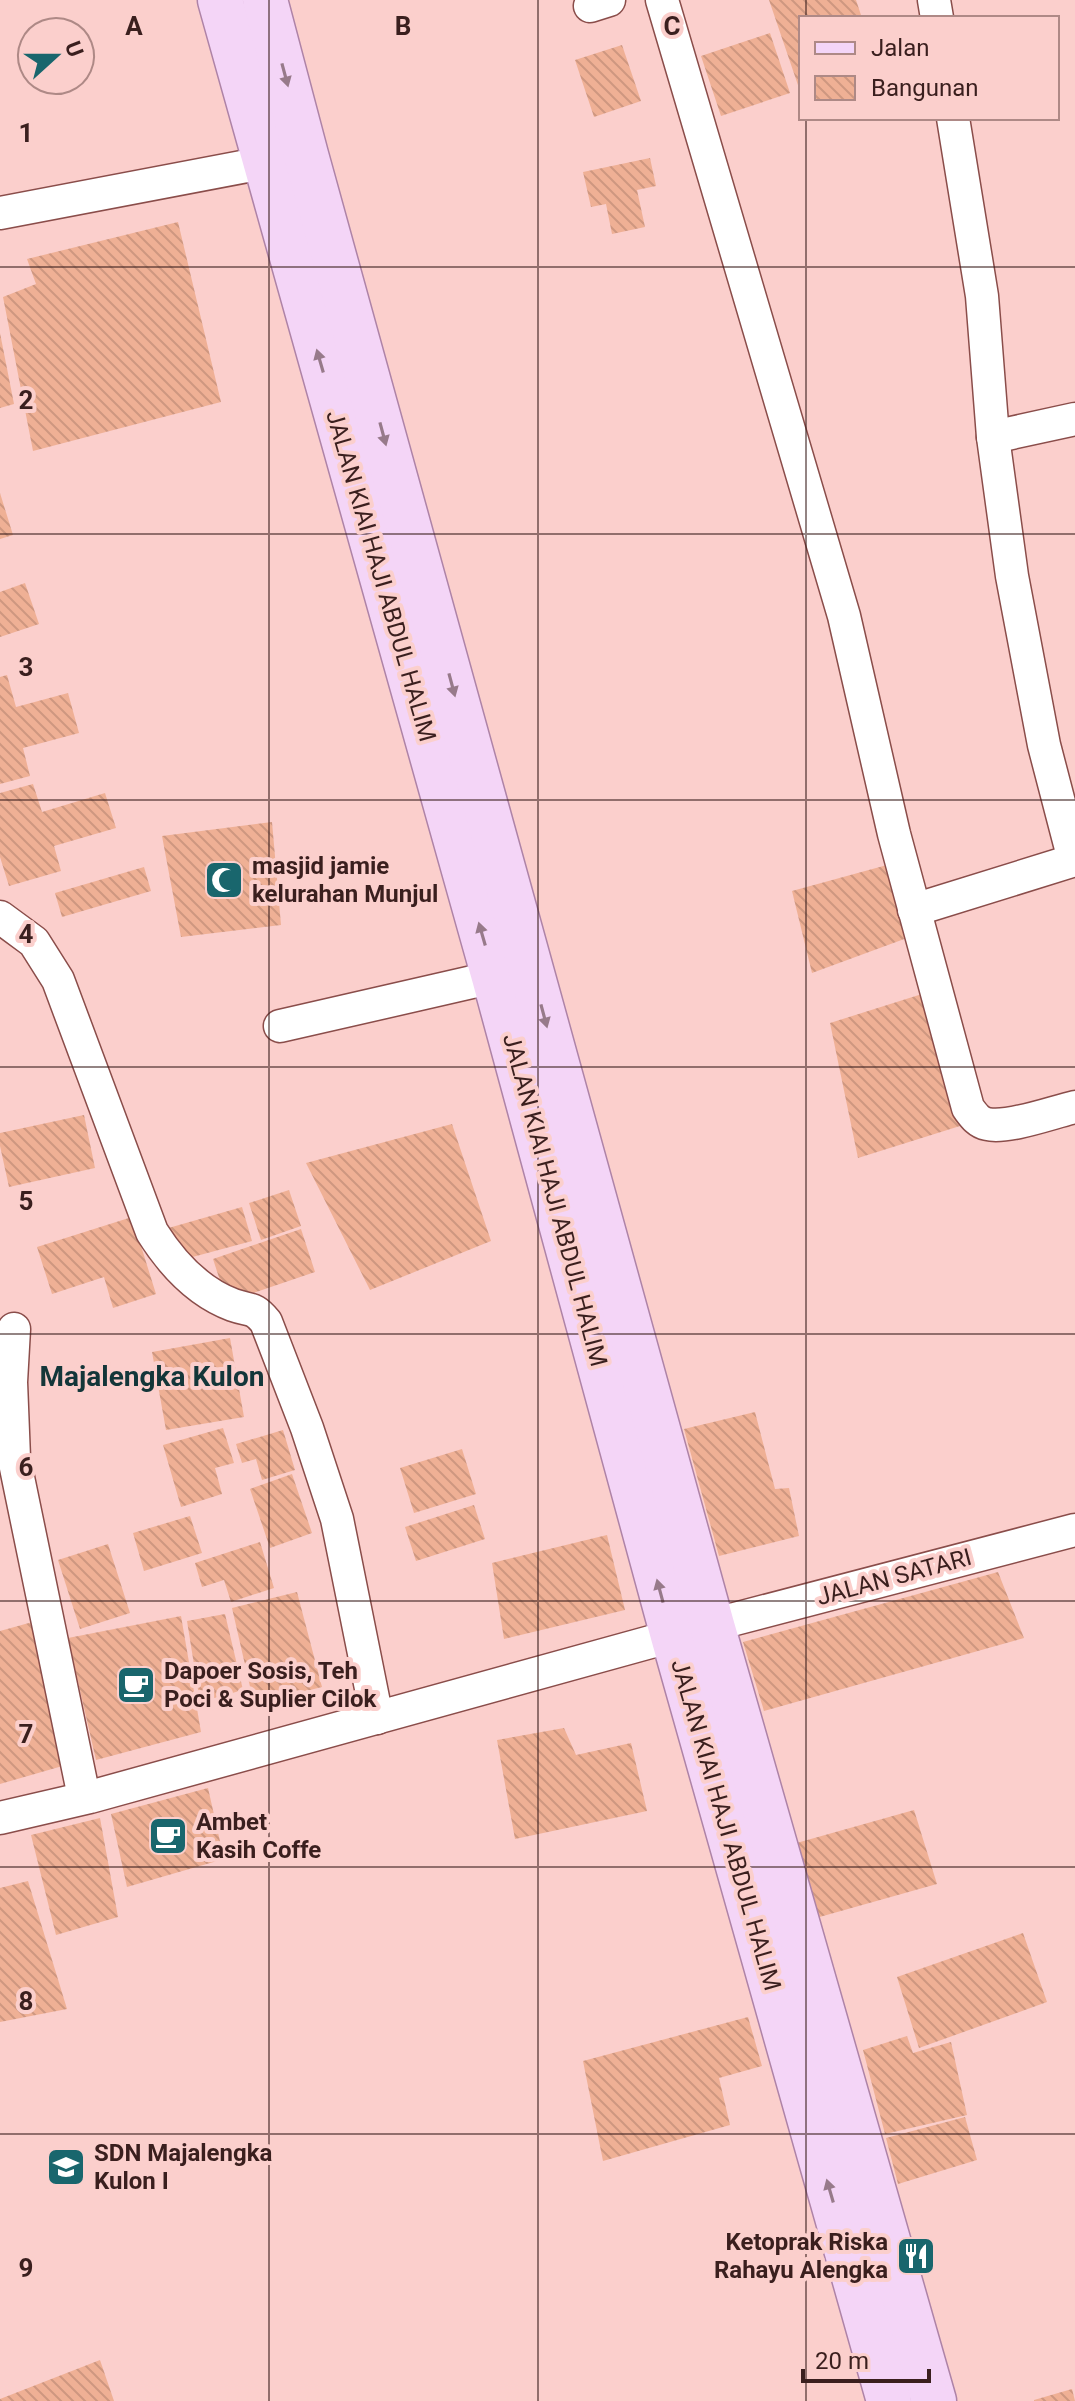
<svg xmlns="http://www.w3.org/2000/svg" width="1075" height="2401" font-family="Roboto,sans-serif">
<defs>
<pattern id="building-back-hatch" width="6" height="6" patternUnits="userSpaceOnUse" patternTransform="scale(2)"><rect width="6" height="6" fill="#efb095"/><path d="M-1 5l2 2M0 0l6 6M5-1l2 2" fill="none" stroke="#ce9780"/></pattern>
</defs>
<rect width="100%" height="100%" fill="#fbcfcc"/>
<!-- building -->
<g fill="url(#building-back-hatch)">
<polygon points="769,0 856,0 862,18 801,18 801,94"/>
<polygon points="770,33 790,93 721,116 701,56"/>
<polygon points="622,45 641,101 594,117 575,60"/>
<polygon points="650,158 656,186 637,190 645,227 612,234 606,204 591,207 583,172"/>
<polygon points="178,222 221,402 33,451 3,297 36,284 27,259"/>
<polygon points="0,333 14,404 0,408"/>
<polygon points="0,493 13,535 0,539"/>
<polygon points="25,583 39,624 0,637 0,592"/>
<polygon points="7,675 16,707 68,693 79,733 23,748 30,776 0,784 0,677"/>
<polygon points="33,784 42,812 105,793 116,828 54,846 61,871 9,886 0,857 0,793"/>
<polygon points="272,822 281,925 181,937 162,836"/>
<polygon points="887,865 907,938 812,973 792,891"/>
<polygon points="144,867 151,891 62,917 55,893"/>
<polygon points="922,994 960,1126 858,1158 830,1023"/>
<polygon points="84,1115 95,1168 9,1187 0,1146 0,1133"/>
<polygon points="452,1124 491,1241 370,1290 306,1163"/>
<polygon points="289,1190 301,1226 261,1240 249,1203"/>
<polygon points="242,1207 252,1241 174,1262 165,1229"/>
<polygon points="132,1217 156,1294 113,1308 104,1277 52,1294 37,1247"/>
<polygon points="301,1229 315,1272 227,1302 213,1259"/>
<polygon points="230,1338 244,1417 166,1430 152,1352"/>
<polygon points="755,1412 775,1489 789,1488 799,1536 719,1556 684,1429"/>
<polygon points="223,1428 234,1463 215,1468 222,1494 181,1507 163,1445"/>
<polygon points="283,1430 295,1470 262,1480 256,1459 242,1463 236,1444"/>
<polygon points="462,1449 476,1494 414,1513 400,1468"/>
<polygon points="292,1474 312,1533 270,1548 250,1489"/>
<polygon points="474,1505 485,1539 416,1561 405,1527"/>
<polygon points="190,1516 202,1553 144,1571 133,1533"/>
<polygon points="607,1535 625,1610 504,1639 492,1563"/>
<polygon points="260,1542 274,1588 231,1602 224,1580 202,1587 195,1563"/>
<polygon points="108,1544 130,1613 80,1629 58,1560"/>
<polygon points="998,1572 1024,1638 764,1711 743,1642"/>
<polygon points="297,1592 322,1687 254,1704 232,1608"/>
<polygon points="225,1614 243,1690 200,1702 187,1621"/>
<polygon points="181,1616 201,1732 96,1760 68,1638"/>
<polygon points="36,1621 66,1765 0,1784 0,1631"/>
<polygon points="564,1728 576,1755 631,1743 647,1811 515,1839 497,1740"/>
<polygon points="208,1788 224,1859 127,1887 111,1814"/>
<polygon points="914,1810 937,1884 816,1918 793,1844"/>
<polygon points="100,1818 118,1917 56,1935 31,1835"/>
<polygon points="28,1881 67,2009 0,2022 0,1888"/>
<polygon points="1023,1933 1047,2002 919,2048 897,1977"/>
<polygon points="748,2017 762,2066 719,2078 730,2125 603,2161 583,2061"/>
<polygon points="907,2036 913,2053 951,2042 967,2115 885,2134 863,2050"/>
<polygon points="965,2117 977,2160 898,2184 886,2138"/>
<polygon points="100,2360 114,2401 0,2401 0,2399"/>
<polygon points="1072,2389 1075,2401 1034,2401 1034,2400"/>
</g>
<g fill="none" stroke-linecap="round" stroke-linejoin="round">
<defs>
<g id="minor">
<path d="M 662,0 L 844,616 L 894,834 L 968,1108 C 974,1116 978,1122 987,1124 C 1008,1129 1053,1112 1075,1107"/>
<polyline points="934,0 937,18"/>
<polyline points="590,6 609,0"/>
<polyline points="953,118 982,296 993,437 1012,576 1044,745 1074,860"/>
<polyline points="0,213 263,163"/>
<polyline points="993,437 1075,419"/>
<polyline points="914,910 1075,860"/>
<path d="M 0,917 L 34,942 L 58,980 L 152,1232 C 171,1262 198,1292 233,1305 C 250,1311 253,1306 266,1322 L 307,1428 L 337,1519 L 377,1718"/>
<polyline points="280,1026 494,977"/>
<polyline points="14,1329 11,1382 14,1458 84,1797"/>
<polyline points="0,1818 90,1797 712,1625 1075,1530"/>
</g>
<g id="primary">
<polyline points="220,0 494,977 673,1636 889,2401"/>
<polyline points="265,0 306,155 712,1625 934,2401"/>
</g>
</defs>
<!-- minor casing -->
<use href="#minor" stroke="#8a4d4a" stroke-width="35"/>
<!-- primary casing -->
<use href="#primary" stroke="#ae83a7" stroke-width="47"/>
<!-- minor -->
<use href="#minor" stroke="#fff" stroke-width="32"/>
<!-- primary -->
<use href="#primary" stroke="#f4d5f7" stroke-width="44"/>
</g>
<!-- one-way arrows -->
<defs><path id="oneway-solid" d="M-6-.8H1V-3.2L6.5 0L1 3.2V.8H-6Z" transform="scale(2)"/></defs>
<g fill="#977a8a">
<use href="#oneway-solid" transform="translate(285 75) rotate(75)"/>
<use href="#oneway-solid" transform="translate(320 361) rotate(-106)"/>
<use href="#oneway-solid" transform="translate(383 434) rotate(75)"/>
<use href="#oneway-solid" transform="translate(452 685) rotate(75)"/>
<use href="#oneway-solid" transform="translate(482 934) rotate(-106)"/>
<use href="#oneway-solid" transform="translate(544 1016) rotate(75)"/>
<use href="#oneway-solid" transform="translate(660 1591) rotate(-105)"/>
<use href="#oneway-solid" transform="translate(830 2191) rotate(-106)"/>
</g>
<!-- grid -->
<path fill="none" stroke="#3a1f1e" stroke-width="2" stroke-opacity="0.55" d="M 269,0 L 269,2401M 538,0 L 538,2401M 806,0 L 806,18M 806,118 L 806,2401M 0,267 L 1075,267M 0,534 L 1075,534M 0,800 L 1075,800M 0,1067 L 1075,1067M 0,1334 L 1075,1334M 0,1601 L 1075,1601M 0,1867 L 1075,1867M 0,2134 L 1075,2134"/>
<!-- icons -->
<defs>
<symbol id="mosque-square" viewBox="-11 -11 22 22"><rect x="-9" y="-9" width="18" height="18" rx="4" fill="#19666d" stroke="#fbcfcc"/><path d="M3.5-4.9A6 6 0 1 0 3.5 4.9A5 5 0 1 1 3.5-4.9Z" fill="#fff"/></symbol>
<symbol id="cafe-square" viewBox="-11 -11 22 22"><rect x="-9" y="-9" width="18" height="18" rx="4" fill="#19666d" stroke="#fbcfcc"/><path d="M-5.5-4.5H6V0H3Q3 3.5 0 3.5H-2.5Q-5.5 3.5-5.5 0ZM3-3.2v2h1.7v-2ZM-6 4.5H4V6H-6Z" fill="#fff"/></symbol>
<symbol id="school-square" viewBox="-11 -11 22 22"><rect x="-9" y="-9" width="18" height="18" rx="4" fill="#19666d" stroke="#fbcfcc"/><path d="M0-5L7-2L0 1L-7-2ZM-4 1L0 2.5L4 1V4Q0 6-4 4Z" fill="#fff"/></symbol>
<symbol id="restaurant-square" viewBox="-11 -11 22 22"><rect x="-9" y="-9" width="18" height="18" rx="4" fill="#19666d" stroke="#fbcfcc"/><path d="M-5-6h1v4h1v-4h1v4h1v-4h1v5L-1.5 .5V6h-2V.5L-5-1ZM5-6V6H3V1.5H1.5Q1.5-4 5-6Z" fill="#fff"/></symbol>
</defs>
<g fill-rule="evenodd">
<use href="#mosque-square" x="202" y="858" width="44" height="44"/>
<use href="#cafe-square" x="114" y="1663" width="44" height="44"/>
<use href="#cafe-square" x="146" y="1814" width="44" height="44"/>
<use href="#school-square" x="44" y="2145" width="44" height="44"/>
<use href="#restaurant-square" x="894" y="2234" width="44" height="44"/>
</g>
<g text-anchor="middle" stroke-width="8" stroke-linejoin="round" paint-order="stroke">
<!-- street labels -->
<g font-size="24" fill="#3a1f1e" stroke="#fbcfcc">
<text transform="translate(381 576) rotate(74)" y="8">JALAN KIAI HAJI ABDUL HALIM</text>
<text transform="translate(555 1200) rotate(75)" y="8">JALAN KIAI HAJI ABDUL HALIM</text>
<text transform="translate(894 1577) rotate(-15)" y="8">JALAN SATARI</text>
<text transform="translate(726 1825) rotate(74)" y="8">JALAN KIAI HAJI ABDUL HALIM</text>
</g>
<!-- poi labels -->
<g font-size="24" font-weight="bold" fill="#3a1f1e" stroke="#fbcfcc" text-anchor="start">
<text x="252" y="874">masjid jamie<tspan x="252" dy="28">kelurahan Munjul</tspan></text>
<text x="164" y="1679">Dapoer Sosis, Teh<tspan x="164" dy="28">Poci &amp; Suplier Cilok</tspan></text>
<text x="196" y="1830">Ambet<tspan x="196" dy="28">Kasih Coffe</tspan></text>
<text x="94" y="2161">SDN Majalengka<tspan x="94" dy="28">Kulon I</tspan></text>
<text x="888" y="2250" text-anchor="end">Ketoprak Riska<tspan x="888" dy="28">Rahayu Alengka</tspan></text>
</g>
<!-- quarter labels -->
<g font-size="28" font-weight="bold" fill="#133639" stroke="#fbcfcc">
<text x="152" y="1386">Majalengka Kulon</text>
</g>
</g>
<g font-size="26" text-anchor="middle" font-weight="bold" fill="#3a1f1e" stroke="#fbcfcc" stroke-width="8" stroke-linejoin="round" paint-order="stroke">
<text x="134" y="35">A</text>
<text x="403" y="35">B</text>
<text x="672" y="35">C</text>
<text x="26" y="142">1</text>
<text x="26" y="409">2</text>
<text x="26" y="676">3</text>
<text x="26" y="943">4</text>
<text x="26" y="1210">5</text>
<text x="26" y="1476">6</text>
<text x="26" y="1743">7</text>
<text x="26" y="2010">8</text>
<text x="26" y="2277">9</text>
</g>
<!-- legend -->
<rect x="799" y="16" width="260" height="104" fill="#fbcfcc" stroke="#ae8986" stroke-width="2"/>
<rect x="815" y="42" width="40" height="12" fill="#f4d5f7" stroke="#ae8986" stroke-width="2"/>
<text x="871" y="56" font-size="24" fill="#3a1f1e">Jalan</text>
<rect x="815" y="76" width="40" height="24" fill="url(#building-back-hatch)" stroke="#ae8986" stroke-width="2"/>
<text x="871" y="96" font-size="24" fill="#3a1f1e">Bangunan</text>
<!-- north arrow -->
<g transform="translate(56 56) rotate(69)"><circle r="38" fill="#fbcfcc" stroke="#ae8986" stroke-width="2"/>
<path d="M0-6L14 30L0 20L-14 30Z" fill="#19666d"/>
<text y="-12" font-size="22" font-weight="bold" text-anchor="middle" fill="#3a1f1e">U</text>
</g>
<!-- scale -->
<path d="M803 2369v12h126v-12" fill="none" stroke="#3a1f1e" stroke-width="4"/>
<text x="815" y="2369" font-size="24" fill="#3a1f1e" stroke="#fbcfcc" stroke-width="6" paint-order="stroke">20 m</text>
</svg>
